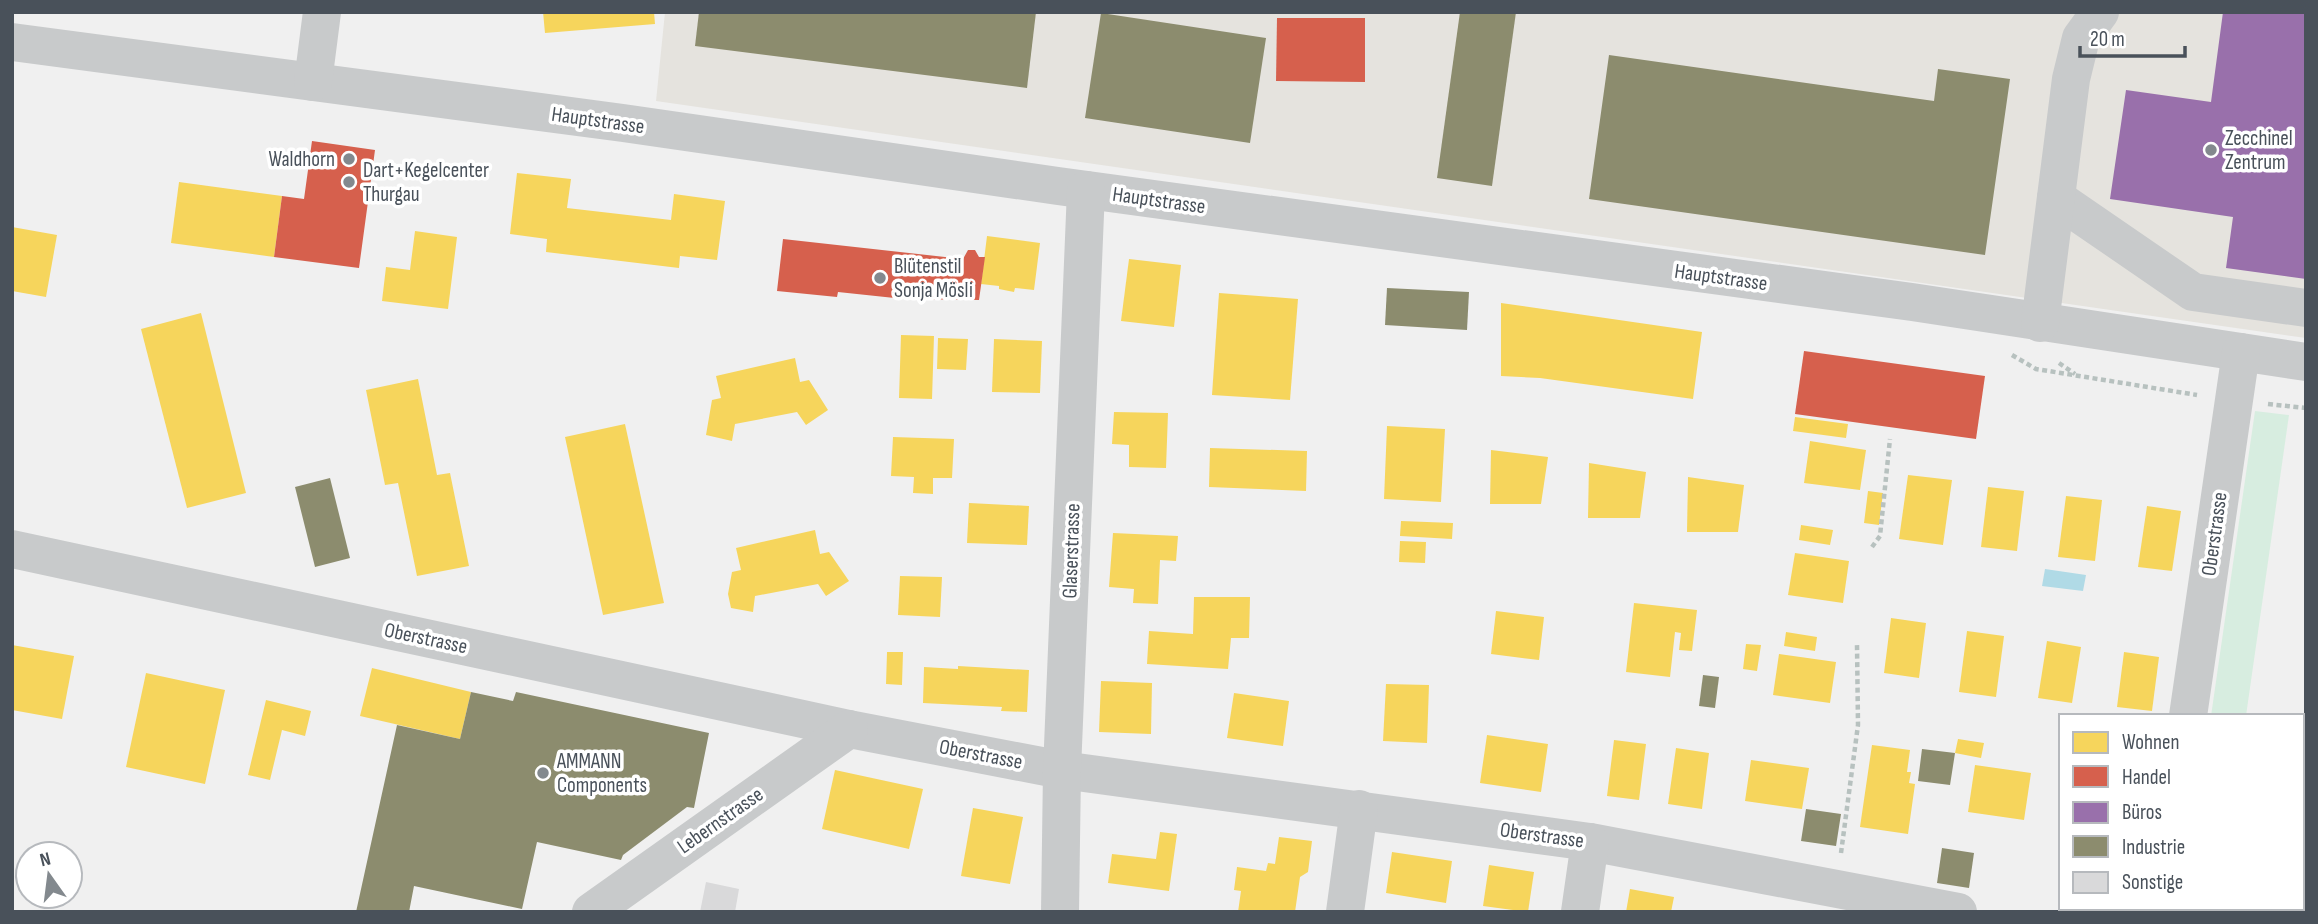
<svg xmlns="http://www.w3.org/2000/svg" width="2318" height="924" font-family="'Sofia Sans Condensed',sans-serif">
<rect width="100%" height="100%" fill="#f0f0f0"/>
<!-- commercial -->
<polygon fill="#e5e3de" points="665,12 2306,12 2306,338 656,101"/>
<!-- green -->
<polygon fill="#d7ede0" points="2255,411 2289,415 2246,716 2211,716"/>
<!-- water -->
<polygon fill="#b0dae6" points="2045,569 2086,575 2083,591 2042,586"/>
<!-- homes -->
<g fill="#f6d55c">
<polygon points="543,12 654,12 655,24 545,33"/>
<polygon points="517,173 571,179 567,208 671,220 674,194 725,201 717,260 680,256 679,268 546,252 547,239 510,234"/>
<polygon points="179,182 282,196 274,257 171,243"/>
<polygon points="12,227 57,235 46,297 12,291"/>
<polygon points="415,231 457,237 448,309 382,301 386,267 410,270"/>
<polygon points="987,236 1040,243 1034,290 1015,288 1014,292 999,289 999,286 981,284"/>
<polygon points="1129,259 1181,265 1174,327 1121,321"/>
<polygon points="1219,293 1298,299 1290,400 1212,395"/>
<polygon points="1501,303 1702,332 1693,399 1540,378 1501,376"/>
<polygon points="201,313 246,493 187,508 141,329"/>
<polygon points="901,335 934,336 932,399 899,398"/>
<polygon points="938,338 968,339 966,370 937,369"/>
<polygon points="994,339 1042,341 1040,393 992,392"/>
<polygon points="795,358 800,382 809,380 828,410 806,425 797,412 735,424 732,441 706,435 712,400 721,398 716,376"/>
<polygon points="418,379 437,475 450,473 469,566 417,576 398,483 385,485 366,390"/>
<polygon points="1114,412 1168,413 1166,468 1129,467 1129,445 1112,444"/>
<polygon points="1795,417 1848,424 1846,438 1793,431"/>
<polygon points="625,424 664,603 603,615 565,437"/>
<polygon points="1387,426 1445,429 1441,502 1384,499"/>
<polygon points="893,437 954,439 952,478 933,478 933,494 913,493 914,477 891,476"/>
<polygon points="1810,441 1866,450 1860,490 1804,483"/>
<polygon points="1210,448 1307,451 1306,491 1209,487"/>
<polygon points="1491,450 1548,457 1541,504 1490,504"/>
<polygon points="1589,463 1646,472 1640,518 1588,518"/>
<polygon points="1908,475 1952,480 1943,545 1899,539"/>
<polygon points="1688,477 1744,485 1738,532 1687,532"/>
<polygon points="1988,487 2024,491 2017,551 1981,547"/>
<polygon points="1868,491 1883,493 1879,525 1864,523"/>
<polygon points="2066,496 2102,500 2095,561 2058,557"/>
<polygon points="969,503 1029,506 1027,545 967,543"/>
<polygon points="2147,506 2181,511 2172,571 2138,567"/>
<polygon points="1401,521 1453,523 1452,539 1400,536"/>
<polygon points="1801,525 1833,530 1830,545 1799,540"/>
<polygon points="815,530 820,554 829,552 849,581 826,596 818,584 755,596 753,612 731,608 728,594 732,572 741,570 736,548"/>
<polygon points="1113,533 1178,536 1176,561 1160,560 1158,604 1133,603 1134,589 1109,587"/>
<polygon points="1400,541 1426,542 1425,563 1399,562"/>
<polygon points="1795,553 1849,561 1843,603 1788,595"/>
<polygon points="900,576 942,577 940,617 898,615"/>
<polygon points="1194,597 1250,597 1249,638 1231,638 1228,669 1147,664 1149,631 1193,634"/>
<polygon points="1634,603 1697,610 1692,651 1679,650 1681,633 1675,632 1670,677 1626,672"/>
<polygon points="1496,611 1544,617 1539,660 1491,654"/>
<polygon points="1891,618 1926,623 1919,678 1884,673"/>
<polygon points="1967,631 2004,636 1996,697 1959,692"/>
<polygon points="1786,632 1817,637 1815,651 1784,646"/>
<polygon points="2047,641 2081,647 2072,703 2038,698"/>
<polygon points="1746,644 1761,645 1757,671 1743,669"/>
<polygon points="12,645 74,656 62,719 12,710"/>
<polygon points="887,652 903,652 902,685 886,684"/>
<polygon points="2124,652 2159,657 2152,711 2117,707"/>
<polygon points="1779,654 1836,662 1830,703 1773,695"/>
<polygon points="958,666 1029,670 1027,712 1001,711 1002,707 923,703 924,667 958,669"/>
<polygon points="372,668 471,692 460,739 360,716"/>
<polygon points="146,673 225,690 205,784 126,767"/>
<polygon points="1101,681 1152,683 1151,734 1099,732"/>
<polygon points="1386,684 1429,685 1427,743 1383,741"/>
<polygon points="1234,693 1289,701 1283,746 1227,738"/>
<polygon points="266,700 311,711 305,736 282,730 270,780 248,775"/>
<polygon points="1487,735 1548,744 1541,792 1480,783"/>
<polygon points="1958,739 1984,743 1981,758 1955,753"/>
<polygon points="1614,740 1646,744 1639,800 1607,796"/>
<polygon points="1872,745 1910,750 1907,772 1911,772 1909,783 1915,784 1908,834 1860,827"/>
<polygon points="1676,748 1709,753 1702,809 1668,804"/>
<polygon points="1751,760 1809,768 1802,809 1745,801"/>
<polygon points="1975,765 2031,773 2024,820 1968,812"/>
<polygon points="835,770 923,789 909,849 822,829"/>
<polygon points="973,808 1023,817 1010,884 961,876"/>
<polygon points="1160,832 1177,834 1169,891 1108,883 1112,854 1156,859"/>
<polygon points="1279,837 1312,841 1308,872 1300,877 1295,912 1238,912 1241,891 1234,890 1237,867 1266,871 1268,863 1275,864"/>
<polygon points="1392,852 1452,861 1446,903 1386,893"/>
<polygon points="1489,865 1534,872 1528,912 1483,906"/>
<polygon points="1630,889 1674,897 1671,912 1626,912"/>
</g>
<!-- shops -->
<g fill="#d6604d">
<polygon points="1277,18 1365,18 1365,82 1276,81"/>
<polygon points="312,141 375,150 359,268 274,257 282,196 304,199"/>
<polygon points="783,239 963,259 968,250 975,250 979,257 985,257 979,300 904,299 838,292 837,297 777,291"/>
<polygon points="1804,351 1985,376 1976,439 1795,414"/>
</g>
<!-- offices -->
<polygon fill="#9970ab" points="2223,12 2306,12 2306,279 2226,268 2233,217 2110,199 2126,90 2211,102"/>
<!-- industry -->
<g fill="#8c8c6e">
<polygon points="699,12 1036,12 1027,88 695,46"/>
<polygon points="1460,12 1516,12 1492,186 1437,178"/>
<polygon points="1101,13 1266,38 1250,143 1085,118"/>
<polygon points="1609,55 1934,101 1938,69 2010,79 1985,255 1589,199"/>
<polygon points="1387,288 1469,292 1467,330 1385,325"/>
<polygon points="330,478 350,558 315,567 295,487"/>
<polygon points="1703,675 1719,677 1715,708 1699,706"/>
<polygon points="471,692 513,701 516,692 709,733 694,808 687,807 623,855 621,860 537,842 522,909 414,886 409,912 356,912 397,725 460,739"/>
<polygon points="1922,749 1955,753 1950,785 1918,781"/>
<polygon points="1806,809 1841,814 1836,846 1801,841"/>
<polygon points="1942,848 1974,853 1969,888 1937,883"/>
</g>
<!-- building -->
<polygon fill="#d9d9da" points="706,882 739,889 735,912 700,912"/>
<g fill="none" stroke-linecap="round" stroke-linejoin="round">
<!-- path -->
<g stroke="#b7c1bf" stroke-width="4.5" stroke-dasharray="5 3.5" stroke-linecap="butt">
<polyline points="2012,355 2036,369 2197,395"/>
<polyline points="2059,363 2075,374"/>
<polyline points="2268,404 2306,408"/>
<polyline points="1872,547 1880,536 1881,526 1890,439"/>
<polyline points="1841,853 1858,725 1857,645"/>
</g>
<!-- minor -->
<g stroke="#c8cacb" stroke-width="38">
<polyline points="12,42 623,123 1058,186 1912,302 2306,362"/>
<polyline points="313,82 322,12"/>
<polyline points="2056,198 2193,292 2306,308"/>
<polyline points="2040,323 2071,79 2081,38 2100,12"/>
<polyline points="12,549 849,729 1062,770 1590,842 1958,912"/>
<polyline points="2188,716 2241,352"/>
<polyline points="591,912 849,729"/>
<polyline points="1060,912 1062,770 1086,190"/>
<polyline points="1345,912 1359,809"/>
<polyline points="1580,912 1590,842"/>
<polyline points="2158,912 2160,908"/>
</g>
</g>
<!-- markers -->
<g fill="#83898e" stroke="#fff" stroke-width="2.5">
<circle cx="2211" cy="150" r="7"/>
<circle cx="349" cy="159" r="7"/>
<circle cx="349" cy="182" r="7"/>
<circle cx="880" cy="278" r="7"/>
<circle cx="543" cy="773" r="7"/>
</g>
<g text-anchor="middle" stroke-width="7" stroke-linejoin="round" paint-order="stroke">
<!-- street labels -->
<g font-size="21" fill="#49515a" stroke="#fff">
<text transform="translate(598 120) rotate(8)" y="7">Hauptstrasse</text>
<text transform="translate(1159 200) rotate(8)" y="7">Hauptstrasse</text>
<text transform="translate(1721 277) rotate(8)" y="7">Hauptstrasse</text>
<text transform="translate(2214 534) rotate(-82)" y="7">Oberstrasse</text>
<text transform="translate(1071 551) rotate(-88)" y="7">Glaserstrasse</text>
<text transform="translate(426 638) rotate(12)" y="7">Oberstrasse</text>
<text transform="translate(981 754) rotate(11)" y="7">Oberstrasse</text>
<text transform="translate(720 820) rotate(-35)" y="7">Lebernstrasse</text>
<text transform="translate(1542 835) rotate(8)" y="7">Oberstrasse</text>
</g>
<!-- poi labels -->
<g font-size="21" fill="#49515a" stroke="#fff" text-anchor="start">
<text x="2225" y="145">Zecchinel<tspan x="2225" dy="24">Zentrum</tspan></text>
<text x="335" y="166" text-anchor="end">Waldhorn</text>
<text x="363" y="177">Dart+Kegelcenter<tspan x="363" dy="24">Thurgau</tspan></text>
<text x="894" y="273">Blütenstil<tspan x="894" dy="24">Sonja Mösli</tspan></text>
<text x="557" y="768">AMMANN<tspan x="557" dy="24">Components</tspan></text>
</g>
</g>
<!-- border -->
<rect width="2318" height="924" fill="none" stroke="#49515a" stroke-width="28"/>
<!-- legend -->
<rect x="2059" y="714" width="245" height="196" fill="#ffffff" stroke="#b6b9bd" stroke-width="2"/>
<rect x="2073" y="732" width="35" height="21" fill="#f6d55c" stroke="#b6b9bd" stroke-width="2"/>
<text x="2122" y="749" font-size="21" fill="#49515a">Wohnen</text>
<rect x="2073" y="766" width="35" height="21" fill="#d6604d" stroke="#b6b9bd" stroke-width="2"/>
<text x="2122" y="784" font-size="21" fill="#49515a">Handel</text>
<rect x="2073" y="802" width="35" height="21" fill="#9970ab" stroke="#b6b9bd" stroke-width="2"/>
<text x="2122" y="819" font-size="21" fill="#49515a">Büros</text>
<rect x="2073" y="836" width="35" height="21" fill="#8c8c6e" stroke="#b6b9bd" stroke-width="2"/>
<text x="2122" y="854" font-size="21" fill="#49515a">Industrie</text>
<rect x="2073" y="872" width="35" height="21" fill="#d9d9da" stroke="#b6b9bd" stroke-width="2"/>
<text x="2122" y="889" font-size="21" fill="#49515a">Sonstige</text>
<!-- north arrow -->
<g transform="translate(49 875) rotate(346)"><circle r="33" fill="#ffffff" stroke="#b6b9bd" stroke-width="2"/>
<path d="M0-5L12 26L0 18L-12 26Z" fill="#83898e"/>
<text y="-10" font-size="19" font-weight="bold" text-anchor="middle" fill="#49515a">N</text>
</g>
<!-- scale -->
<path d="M2080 46v10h105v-10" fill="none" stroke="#49515a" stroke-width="3.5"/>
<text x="2090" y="46" font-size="21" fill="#49515a" stroke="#ffffff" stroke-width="5" paint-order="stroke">20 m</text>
</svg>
